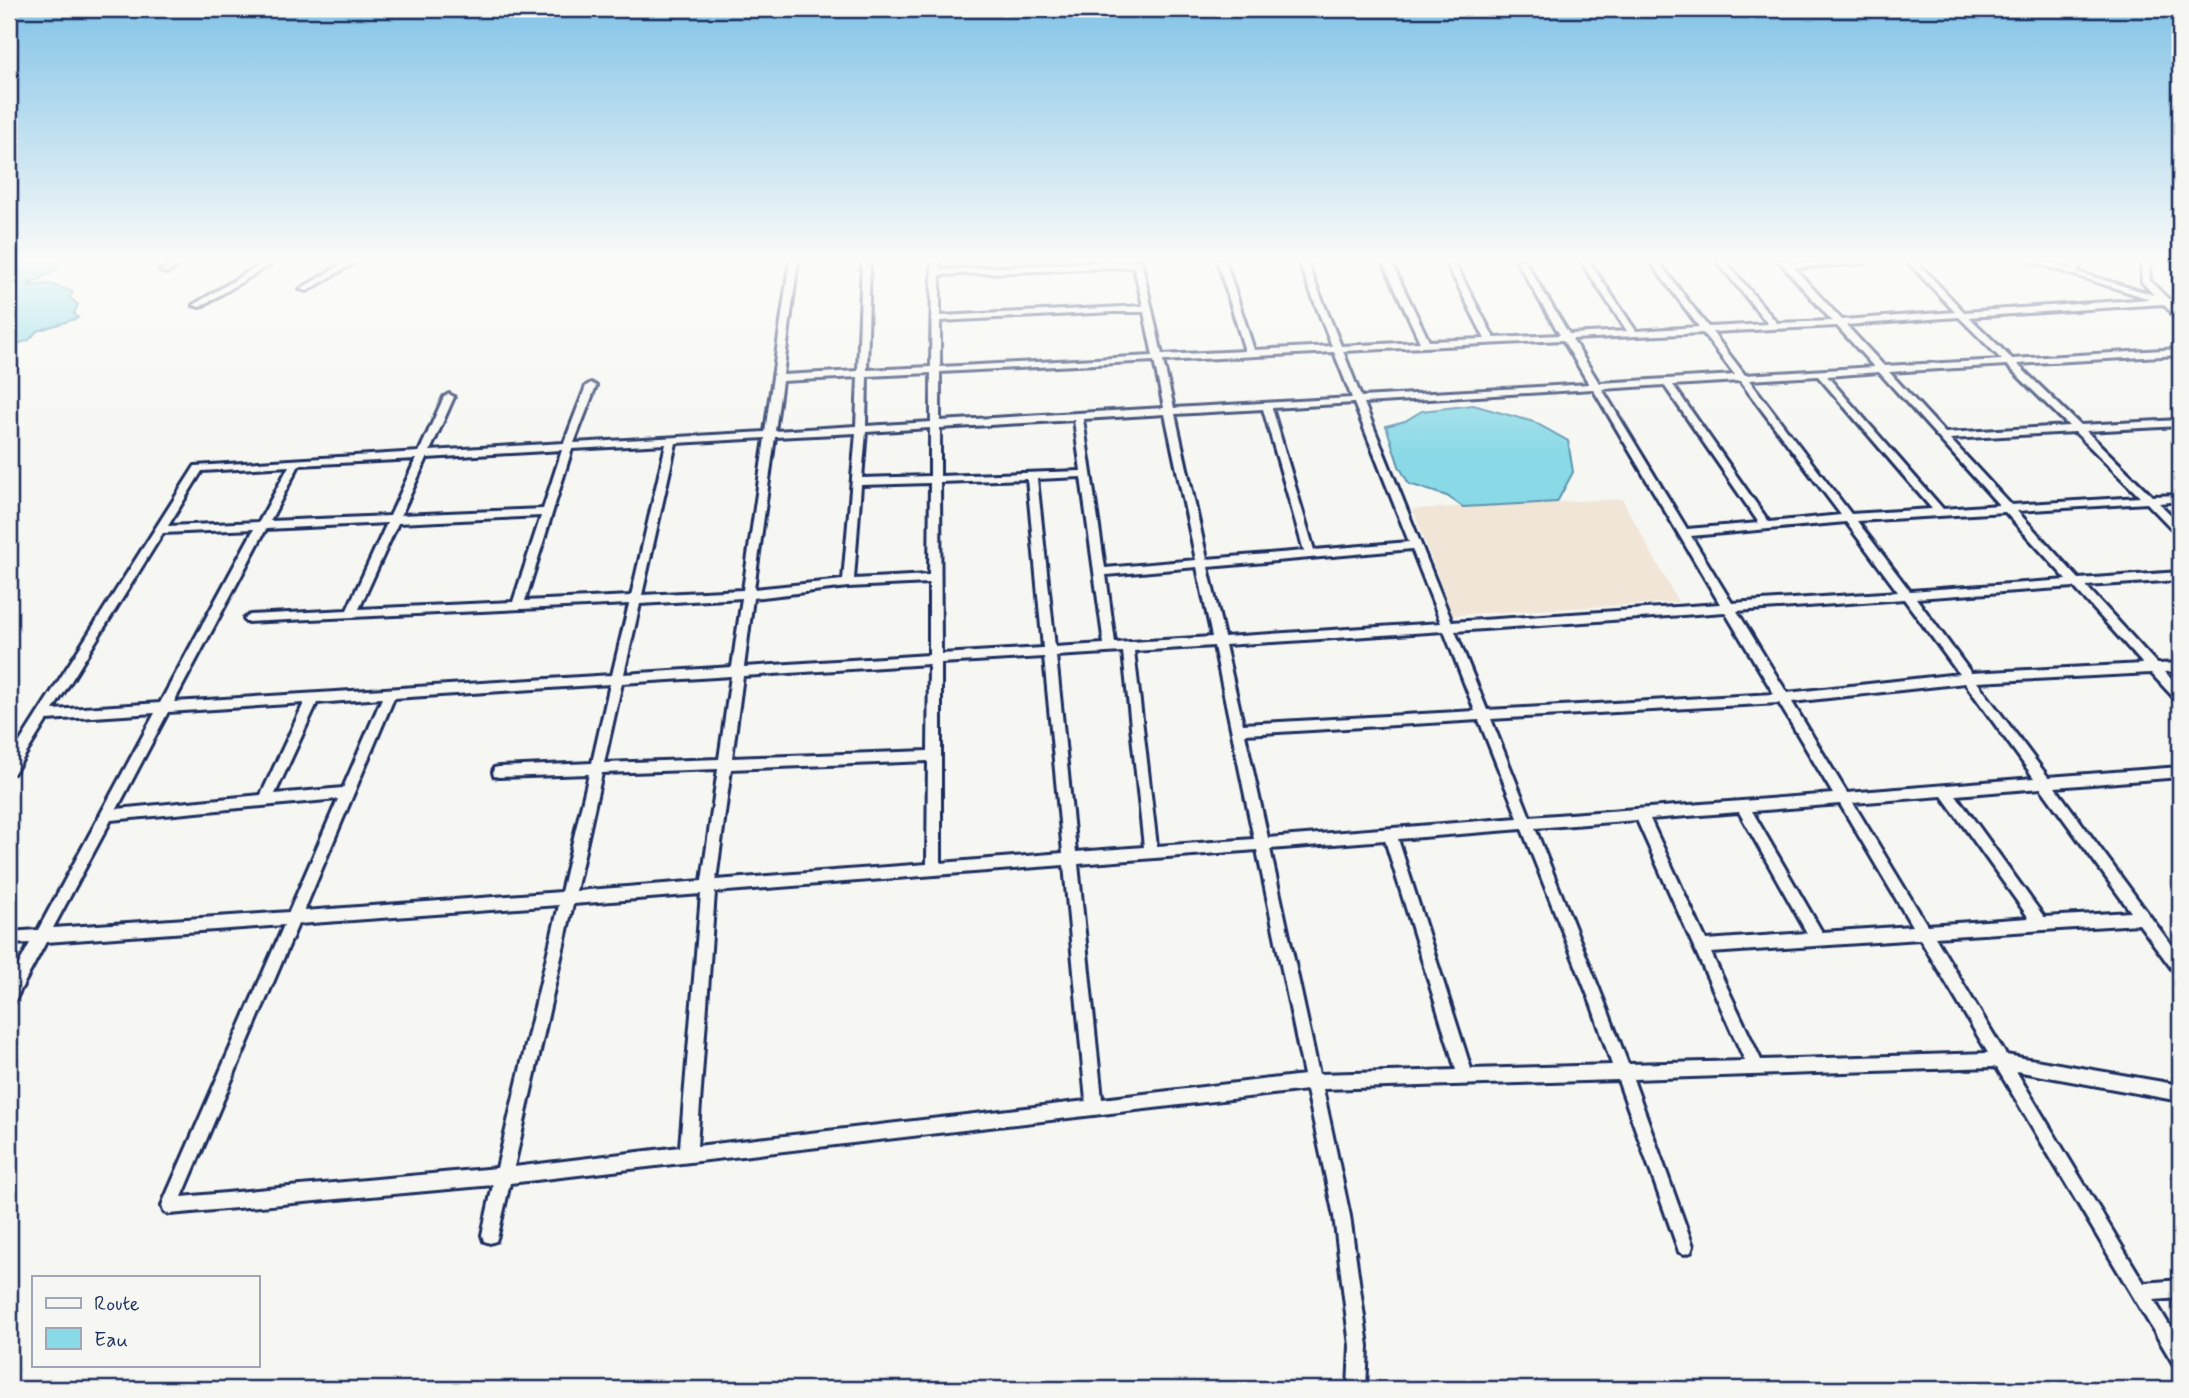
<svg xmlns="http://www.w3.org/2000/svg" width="2189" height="1398" font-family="Mynerve,sans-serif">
<rect width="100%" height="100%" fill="#f6f6f2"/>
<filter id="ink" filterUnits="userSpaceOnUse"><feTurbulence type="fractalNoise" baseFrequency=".0143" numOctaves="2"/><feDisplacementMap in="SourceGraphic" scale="14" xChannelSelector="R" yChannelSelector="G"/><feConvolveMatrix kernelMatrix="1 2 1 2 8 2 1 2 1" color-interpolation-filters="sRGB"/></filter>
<g filter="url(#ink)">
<!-- built -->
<polygon fill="#f0e5d6" points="1622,499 1678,602 1452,615 1413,509"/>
<!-- water -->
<g fill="#89d9e6" stroke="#5d95b0" stroke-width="2">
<polygon points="9,260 61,260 61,265 53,272 27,286 50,284 73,292 69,297 78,305 74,313 78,318 37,331 29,340 9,347"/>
<polygon points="1473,405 1534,422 1568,441 1573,472 1557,502 1463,507 1447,496 1409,484 1399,466 1386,426 1405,421 1422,411"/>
</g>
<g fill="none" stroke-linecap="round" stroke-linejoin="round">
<defs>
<g id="minor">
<polygon points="178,260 188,260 167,273 160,271"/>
<polygon points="268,260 278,260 200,307 193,305"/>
<polygon points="349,260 359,260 307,291 300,289"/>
<path d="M 790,260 L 798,260 L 783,375 L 858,371 L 862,260 L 870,260 L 867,370 L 931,367 L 932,260 L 940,260 L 940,270 L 1141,260 L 1162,355 L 1245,351 L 1217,260 L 1225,260 L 1254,350 L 1332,346 L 1298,260 L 1306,260 L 1341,346 L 1420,342 L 1382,260 L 1390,260 L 1429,341 L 1485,339 L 1445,260 L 1453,260 L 1494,338 L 1560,335 L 1516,260 L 1524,260 L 1569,334 L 1627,331 L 1580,260 L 1588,260 L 1636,331 L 1699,327 L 1649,260 L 1657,260 L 1708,327 L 1768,324 L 1716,260 L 1724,260 L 1777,323 L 1832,321 L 1778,260 L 1787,260 L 1790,263 L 1870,260 L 1866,263 L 1794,268 L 1842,320 L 1955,312 L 1906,260 L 1915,260 L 1964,312 L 2150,299 L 2026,260 L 2039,260 L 2070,269 L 2075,260 L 2083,260 L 2077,272 L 2154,295 L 2142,282 L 2141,260 L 2149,260 L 2150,281 L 2168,299 L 2180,300 L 2180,306 L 2174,305 L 2180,313 L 2180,325 L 2177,324 L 2171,312 L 2163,304 L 1969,317 L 2012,359 L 2180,349 L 2180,355 L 2017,364 L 2080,425 L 2180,420 L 2180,426 L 2086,431 L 2152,496 L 2180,495 L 2180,501 L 2159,503 L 2180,524 L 2180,534 L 2176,533 L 2147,503 L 2017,511 L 2079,579 L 2180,572 L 2180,580 L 2086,586 L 2157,664 L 2180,663 L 2180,671 L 2165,672 L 2180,689 L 2180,702 L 2176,700 L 2151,673 L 1977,682 L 2048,777 L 2180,767 L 2180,777 L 2055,787 L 2180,957 L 2180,975 L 2175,973 L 2139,924 L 1935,937 L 2006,1055 L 2180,1085 L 2180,1101 L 2016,1071 L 2144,1283 L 2180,1280 L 2180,1298 L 2154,1300 L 2180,1343 L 2180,1368 L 2174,1365 L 1997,1068 L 1993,1067 L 1633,1079 L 1693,1246 L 1691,1252 L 1685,1254 L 1679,1252 L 1677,1246 L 1618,1080 L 1323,1089 L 1350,1216 L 1368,1346 L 1366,1389 L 1348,1389 L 1350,1346 L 1334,1216 L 1307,1090 L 510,1183 L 498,1235 L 496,1241 L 490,1243 L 484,1241 L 482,1235 L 493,1185 L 170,1214 L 164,1212 L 162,1206 L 164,1200 L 284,925 L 46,942 L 14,1002 L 9,1004 L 9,983 L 30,943 L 9,944 L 9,932 L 38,930 L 155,713 L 47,720 L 14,773 L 9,774 L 9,759 L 195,466 L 419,452 L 444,397 L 449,394 L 454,397 L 430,451 L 564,443 L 586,386 L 591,383 L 596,386 L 574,443 L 765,432 ZM 1134,267 L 1143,306 L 940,316 L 940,275 ZM 1113,312 L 1144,312 L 1153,356 L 940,367 L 940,321 ZM 1959,317 L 2002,360 L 1884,366 L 1846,325 ZM 1837,326 L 1874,367 L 1745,375 L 1712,332 ZM 1703,333 L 1735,375 L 1599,383 L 1572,339 ZM 1563,340 L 1589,384 L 1361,397 L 1343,351 ZM 1334,352 L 1352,398 L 1174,408 L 1163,361 ZM 1154,361 L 1164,408 L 940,421 L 940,372 ZM 2007,365 L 2069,426 L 1945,433 L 1889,372 ZM 1879,372 L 1999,505 L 1943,509 L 1827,376 ZM 931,373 L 931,422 L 866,426 L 867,376 ZM 1818,376 L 1932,509 L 1851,514 L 1749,380 ZM 858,377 L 856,426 L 775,431 L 782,381 ZM 1740,381 L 1841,515 L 1769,522 L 1673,385 ZM 1664,385 L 1759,523 L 1687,529 L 1602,389 ZM 1593,389 L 1720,604 L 1452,622 L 1364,403 ZM 1354,403 L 1409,542 L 1314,550 L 1272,408 ZM 1263,409 L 1304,551 L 1207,559 L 1175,414 ZM 1165,414 L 1196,560 L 1105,568 L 1083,419 ZM 1074,420 L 1081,471 L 940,476 L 940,428 ZM 930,428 L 930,476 L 862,478 L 866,432 ZM 2075,432 L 2140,497 L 2011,505 L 1950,439 ZM 856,433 L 843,580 L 754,589 L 775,437 ZM 765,438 L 743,590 L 642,595 L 676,443 ZM 666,444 L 631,596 L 525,601 L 572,449 ZM 562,450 L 543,509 L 401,515 L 427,458 ZM 416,459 L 390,516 L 270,521 L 299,465 ZM 289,466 L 259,522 L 168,526 L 202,471 ZM 1081,477 L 1104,644 L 1055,647 L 1037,479 ZM 1027,479 L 1043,648 L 941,654 L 940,482 ZM 930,483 L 929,575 L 854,579 L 861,485 ZM 2005,512 L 2067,580 L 1910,591 L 1857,521 ZM 541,516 L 513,602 L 359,609 L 398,523 ZM 1846,522 L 1898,592 L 1732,603 L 1691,536 ZM 387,523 L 347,610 L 250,615 L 244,619 L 246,622 L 629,604 L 612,675 L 174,702 L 266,529 ZM 254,529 L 160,703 L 53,710 L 163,533 ZM 1412,549 L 1441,623 L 1224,637 L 1208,567 ZM 1197,567 L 1212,637 L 1115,643 L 1106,575 ZM 929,583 L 929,655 L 744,667 L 753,598 L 848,587 ZM 2074,587 L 2143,664 L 1971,673 L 1916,598 ZM 742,598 L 732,667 L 624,674 L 640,604 ZM 1904,599 L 1959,674 L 1787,693 L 1737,611 ZM 1725,612 L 1774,694 L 1487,710 L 1455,631 ZM 1444,631 L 1475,711 L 1243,724 L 1225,645 ZM 1214,646 L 1254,839 L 1157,846 L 1134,651 ZM 1123,652 L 1144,847 L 1076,852 L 1056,656 ZM 1044,657 L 1063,853 L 941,863 L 941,663 ZM 929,664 L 928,751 L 732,758 L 743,676 ZM 731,676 L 719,759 L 604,763 L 622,683 ZM 1965,683 L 2034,778 L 1847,793 L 1792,702 ZM 610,684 L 592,763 L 499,767 L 494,768 L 493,772 L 494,776 L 499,777 L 589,774 L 561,892 L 304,911 L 394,698 ZM 382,698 L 343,788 L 275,794 L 317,703 ZM 304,703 L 261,795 L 117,809 L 168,712 ZM 1779,703 L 1833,794 L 1530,817 L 1491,719 ZM 1479,720 L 1518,818 L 1268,838 L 1245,734 ZM 928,761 L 927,864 L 716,880 L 731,769 ZM 718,769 L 702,881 L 576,891 L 602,773 ZM 2041,788 L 2131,912 L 2044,917 L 1956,795 ZM 1942,796 L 2029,918 L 1927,925 L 1853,803 ZM 338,799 L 289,912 L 53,928 L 111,820 ZM 1840,804 L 1912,926 L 1822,932 L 1752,811 ZM 1739,812 L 1807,933 L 1706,940 L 1650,819 ZM 1637,820 L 1745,1061 L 1628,1064 L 1606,1006 L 1535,828 ZM 1522,829 L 1592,1006 L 1612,1065 L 1471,1069 L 1398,839 ZM 1385,840 L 1456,1070 L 1319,1074 L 1270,849 ZM 1257,850 L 1304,1075 L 1102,1099 L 1078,864 ZM 1064,865 L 1086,1101 L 697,1146 L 715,892 ZM 701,894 L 680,1147 L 514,1167 L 573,904 ZM 559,905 L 497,1168 L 182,1197 L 298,924 ZM 1920,939 L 1988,1053 L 1761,1060 L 1711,953 Z"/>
</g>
</defs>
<!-- minor casing -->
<use href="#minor" stroke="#1b2f5e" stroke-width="6"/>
<!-- minor -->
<use href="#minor" fill="#f6f6f2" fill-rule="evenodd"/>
</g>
</g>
<!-- sky -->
<linearGradient id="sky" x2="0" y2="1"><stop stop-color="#82c3e7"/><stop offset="0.57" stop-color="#fbfbf9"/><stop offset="1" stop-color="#fbfbf9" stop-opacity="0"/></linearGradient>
<rect width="2189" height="456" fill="url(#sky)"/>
<!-- margin -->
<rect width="2189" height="1398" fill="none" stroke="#f6f6f2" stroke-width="35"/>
<rect x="18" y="18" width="2154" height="1363" fill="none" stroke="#1b2f5e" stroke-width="2.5" filter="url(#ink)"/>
<!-- legend -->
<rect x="32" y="1276" width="228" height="91" fill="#f6f6f2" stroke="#9ea6b7" stroke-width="2"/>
<rect x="46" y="1298" width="35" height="10" fill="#f6f6f2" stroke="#9ea6b7" stroke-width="2"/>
<text x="94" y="1310" font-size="21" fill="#1b2f5e">Route</text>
<rect x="46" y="1328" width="35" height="21" fill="#89d9e6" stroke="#9ea6b7" stroke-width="2"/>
<text x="94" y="1346" font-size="21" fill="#1b2f5e">Eau</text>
</svg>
